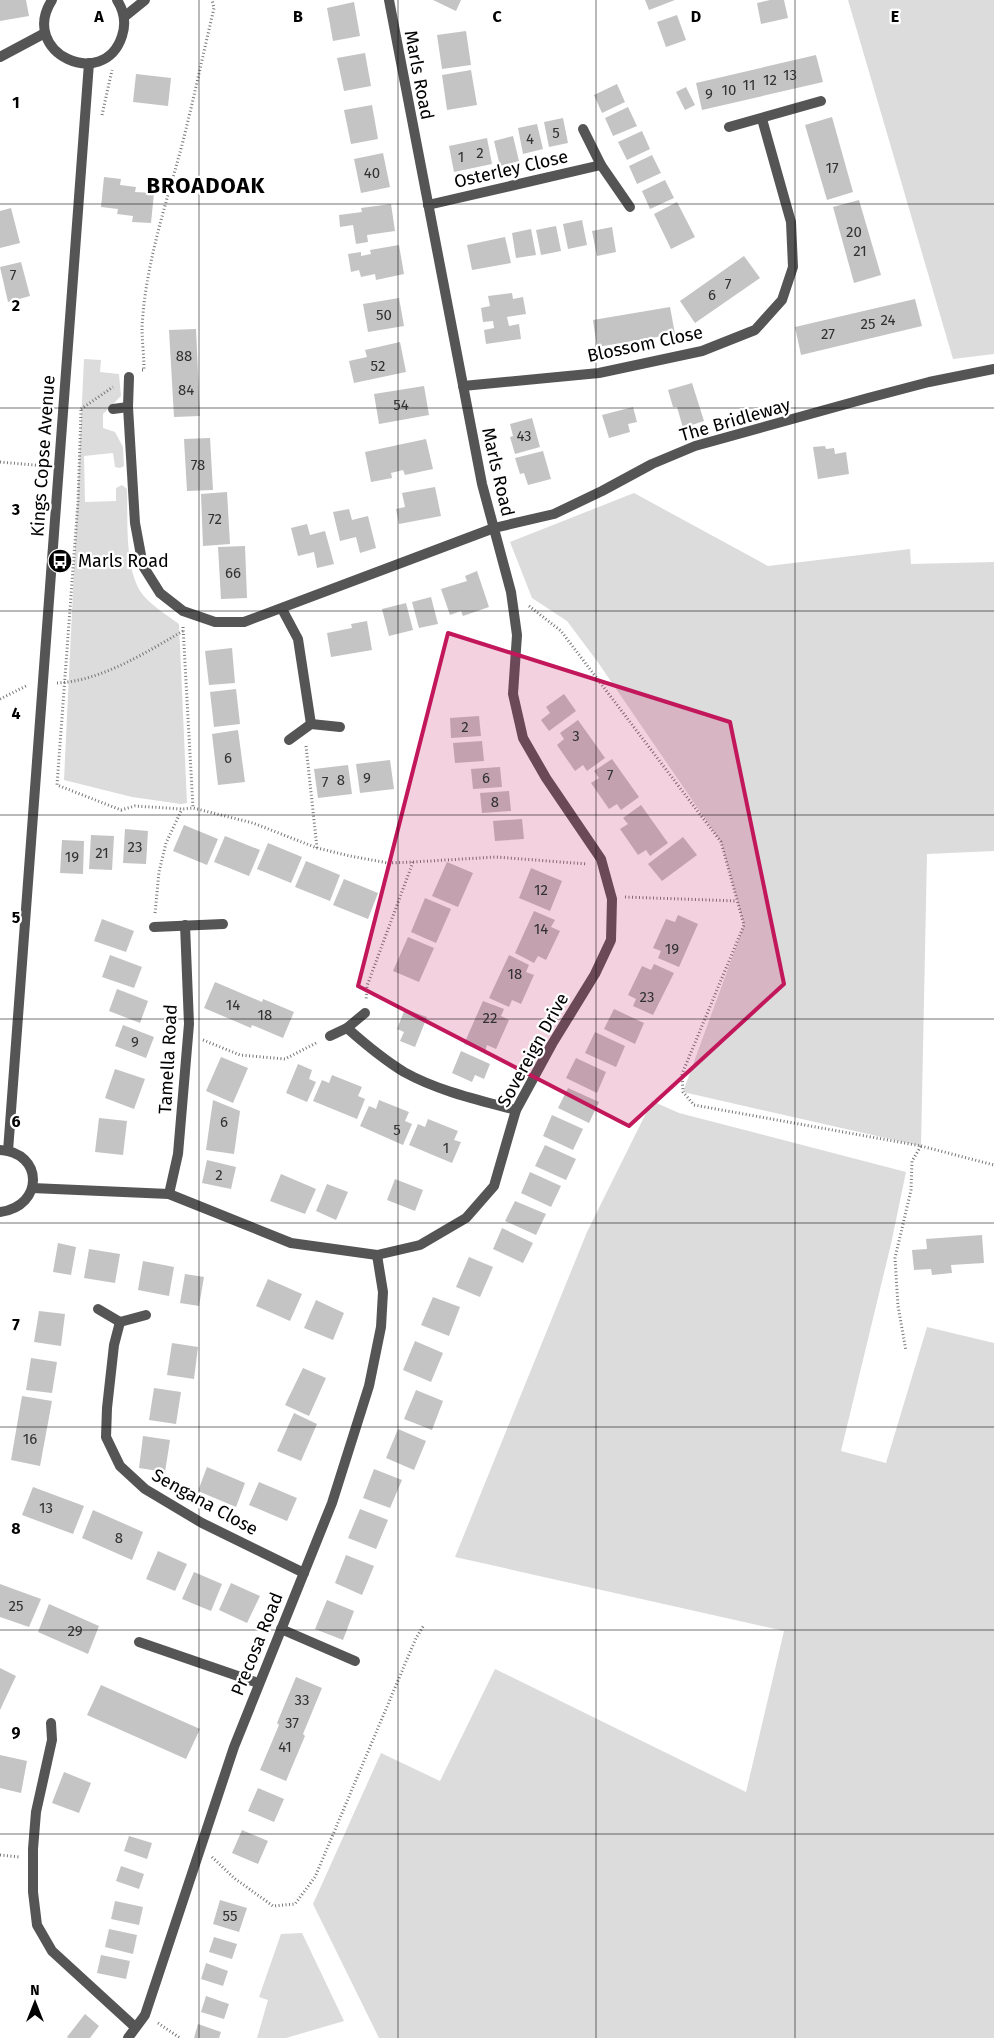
<svg xmlns="http://www.w3.org/2000/svg" width="994" height="2038" viewBox="0 0 994 2038" font-family="'Fira Sans',sans-serif">
<style>
.green{fill:#dcdcdc}
.building{fill:#c4c4c4}
.lines{fill:none;stroke-linecap:round;stroke-linejoin:round}
.path{stroke:#777;stroke-width:3;stroke-dasharray:1 2.5;stroke-linecap:butt}
.service{stroke:#555;stroke-width:10}
.minor{stroke:#555;stroke-width:10}
.tertiary{stroke:#555;stroke-width:10}
.marked{fill:#c2185b;fill-opacity:0.2;stroke:#c2185b;stroke-width:4;stroke-linejoin:round}
.grid{fill:none;stroke:#000;stroke-width:1;stroke-opacity:0.55}
.labels{text-anchor:middle;dominant-baseline:central;stroke-width:4.5;stroke-linejoin:round;paint-order:stroke}
.number-label{font-size:15px;fill:#313131}
.street-label{font-size:18px;fill:#000;stroke:#fff}
.poi-label{font-size:18px;fill:#000;stroke:#fff;text-anchor:start}
.district-label{font-size:22px;font-weight:bold;letter-spacing:1px;fill:#000;stroke:#fff}
.grid-label{font-size:16px;text-anchor:middle;font-weight:bold;fill:#000;stroke:#fff;stroke-width:4.5;stroke-linejoin:round;paint-order:stroke}
</style>
<rect width="100%" height="100%" fill="#fff"/>
<g class="green">
<polygon points="848,0 994,0 994,354 953,359"/>
<path d="M 84,359 L 101,360 L 100,372 L 119,374 L 121,396 L 103,414 L 103,428 L 115,432 L 123,447 L 124,466 L 120,468 L 115,467 L 113,453 L 84,456 L 85,502 L 116,501 L 116,488 L 122,485 L 127,489 C 128,519 124,571 143,595 C 153,607 167,615 179,624 L 187,803 L 181,804 L 132,797 L 64,780 Z"/>
<polygon points="634,493 768,566 910,549 911,564 994,562 994,851 927,854 921,1146 683,1092 744,925 721,842 597,661 567,621 532,598 510,542"/>
<polygon points="652,1101 679,1113 906,1172 891,1244 841,1451 886,1463 927,1327 994,1343 994,2038 379,2038 313,1904 381,1753 440,1781 495,1669 746,1792 784,1631 455,1557 587,1232"/>
<polygon points="302,1933 344,2021 286,2038 257,2038 268,2000 259,1997 281,1934"/>
</g>
<g class="building">
<polygon points="0,0 26,0 29,16 0,21"/>
<polygon points="433,0 461,0 456,11"/>
<polygon points="645,0 675,0 649,10"/>
<polygon points="770,0 784,0 788,18 761,24 757,3"/>
<polygon points="354,2 360,36 333,41 327,8"/>
<polygon points="677,15 686,40 666,47 657,22"/>
<polygon points="466,31 471,65 442,69 437,35"/>
<polygon points="365,53 371,86 344,91 337,58"/>
<polygon points="816,55 823,82 702,110 696,83"/>
<polygon points="471,70 477,105 447,110 442,75"/>
<polygon points="136,74 171,78 168,106 133,102"/>
<polygon points="617,84 625,102 602,113 594,95"/>
<polygon points="686,87 695,105 685,110 676,92"/>
<polygon points="372,105 378,139 351,144 344,110"/>
<polygon points="628,107 637,126 613,136 605,118"/>
<polygon points="832,117 853,192 827,200 805,125"/>
<polygon points="563,118 568,143 549,147 544,122"/>
<polygon points="537,124 543,149 523,154 518,128"/>
<polygon points="642,131 650,149 627,160 618,142"/>
<polygon points="513,136 519,161 500,166 494,141"/>
<polygon points="487,138 492,164 454,172 449,146"/>
<polygon points="383,153 390,187 361,193 354,159"/>
<polygon points="652,155 661,173 637,184 629,166"/>
<polygon points="104,177 121,179 120,185 136,187 135,192 154,193 151,223 132,222 133,216 117,214 118,209 101,207"/>
<polygon points="665,180 674,198 650,209 642,191"/>
<polygon points="859,200 881,275 854,283 833,207"/>
<polygon points="677,202 695,237 671,249 654,214"/>
<polygon points="391,204 395,231 367,235 368,242 356,244 353,225 340,227 339,215 362,212 361,208"/>
<polygon points="11,208 20,243 0,248 0,211"/>
<polygon points="582,220 587,245 568,249 563,224"/>
<polygon points="556,226 561,251 541,255 536,230"/>
<polygon points="612,227 616,252 597,256 592,231"/>
<polygon points="531,229 536,255 516,258 512,233"/>
<polygon points="505,237 511,263 472,270 467,245"/>
<polygon points="399,245 404,274 376,280 375,274 361,277 359,270 351,272 348,254 361,252 361,256 371,254 370,250"/>
<polygon points="744,256 760,278 695,323 680,301"/>
<polygon points="21,262 30,296 8,302 0,267"/>
<polygon points="512,293 513,299 523,297 526,314 507,317 509,326 519,324 521,339 486,344 484,330 494,328 493,321 483,322 481,308 490,306 488,296"/>
<polygon points="399,298 404,326 368,332 363,304"/>
<polygon points="915,299 922,326 801,355 795,327"/>
<polygon points="670,307 675,334 597,347 593,320"/>
<polygon points="196,329 200,416 174,417 169,330"/>
<polygon points="400,342 406,372 354,383 349,361 367,357 365,350"/>
<polygon points="692,383 704,421 683,428 677,407 673,407 668,390"/>
<polygon points="424,386 429,415 379,424 374,394"/>
<polygon points="633,407 637,422 628,424 630,432 609,438 602,415"/>
<polygon points="532,418 540,447 515,454 510,437 513,436 510,424"/>
<polygon points="210,438 213,490 187,491 184,439"/>
<polygon points="426,439 433,469 405,475 403,470 391,473 392,478 371,482 365,452"/>
<polygon points="825,446 826,449 834,448 835,454 846,452 849,474 818,479 813,447"/>
<polygon points="543,451 551,479 528,485 524,473 520,474 515,458"/>
<polygon points="435,487 441,516 399,524 396,509 405,507 402,493"/>
<polygon points="227,492 230,544 203,546 201,494"/>
<polygon points="349,509 352,520 368,516 376,548 360,553 356,537 340,541 333,512"/>
<polygon points="307,524 310,535 325,531 334,564 317,568 314,552 298,556 291,528"/>
<polygon points="245,546 247,598 221,599 218,547"/>
<polygon points="477,571 489,607 463,616 461,611 450,615 441,589 467,581 465,576"/>
<polygon points="431,597 438,624 419,628 412,602"/>
<polygon points="406,603 413,630 389,636 382,609"/>
<polygon points="367,621 372,650 331,657 327,633 352,628 351,624"/>
<polygon points="232,648 235,683 209,685 205,651"/>
<polygon points="236,689 240,724 214,727 210,692"/>
<polygon points="564,694 576,711 549,731 541,720 550,713 546,707"/>
<polygon points="479,716 481,736 451,738 450,718"/>
<polygon points="578,720 605,758 587,771 583,765 575,771 557,745 564,739 560,733"/>
<polygon points="238,730 245,782 218,785 212,734"/>
<polygon points="482,741 484,761 455,763 453,743"/>
<polygon points="612,759 639,797 621,810 617,804 609,809 591,783 599,778 594,771"/>
<polygon points="390,760 394,789 360,793 356,764"/>
<polygon points="348,765 352,794 318,798 314,769"/>
<polygon points="500,767 502,787 473,789 471,769"/>
<polygon points="509,791 511,811 482,813 480,793"/>
<polygon points="641,805 668,843 650,856 646,850 638,855 620,829 628,824 623,818"/>
<polygon points="522,819 524,839 495,841 493,821"/>
<polygon points="184,825 218,839 207,865 173,851"/>
<polygon points="125,829 148,831 146,864 123,863"/>
<polygon points="91,835 114,836 112,870 89,869"/>
<polygon points="225,836 260,850 249,876 214,862"/>
<polygon points="683,837 697,855 662,881 648,864"/>
<polygon points="62,840 84,841 83,874 60,873"/>
<polygon points="268,843 302,857 291,883 257,869"/>
<polygon points="306,861 340,875 330,901 295,887"/>
<polygon points="447,862 473,873 458,907 432,896"/>
<polygon points="531,868 562,881 550,911 519,898"/>
<polygon points="344,879 378,893 368,919 333,905"/>
<polygon points="425,898 451,909 436,943 411,932"/>
<polygon points="534,911 555,920 551,927 560,931 546,960 538,956 534,963 515,953"/>
<polygon points="678,915 698,924 679,967 658,958 661,951 653,948 666,919 675,922"/>
<polygon points="102,919 134,931 126,952 94,941"/>
<polygon points="408,937 434,948 419,982 393,971"/>
<polygon points="110,955 142,967 134,988 102,977"/>
<polygon points="509,955 529,965 526,972 534,975 521,1004 512,1000 509,1007 489,998"/>
<polygon points="654,964 674,973 653,1015 633,1006 636,999 628,995 642,966 651,970"/>
<polygon points="215,982 262,1002 263,999 294,1012 283,1038 252,1025 251,1028 204,1008"/>
<polygon points="117,989 148,1001 140,1023 109,1011"/>
<polygon points="483,1001 504,1009 501,1016 509,1020 496,1049 487,1045 485,1052 464,1044"/>
<polygon points="405,1009 427,1017 415,1047 400,1041 404,1032 397,1029"/>
<polygon points="614,1009 644,1023 635,1044 604,1029"/>
<polygon points="123,1025 154,1037 146,1058 115,1046"/>
<polygon points="595,1032 625,1046 616,1067 585,1053"/>
<polygon points="461,1051 490,1064 484,1079 475,1075 472,1082 452,1073"/>
<polygon points="221,1057 248,1068 233,1103 206,1091"/>
<polygon points="576,1058 606,1072 597,1093 566,1078"/>
<polygon points="298,1064 312,1070 309,1079 316,1082 307,1102 286,1093"/>
<polygon points="115,1069 145,1079 134,1109 105,1098"/>
<polygon points="332,1075 362,1087 358,1096 365,1099 357,1119 313,1101 322,1080 329,1083"/>
<polygon points="568,1088 599,1102 589,1123 558,1108"/>
<polygon points="213,1100 240,1111 234,1154 206,1150"/>
<polygon points="379,1100 409,1112 405,1121 412,1124 403,1145 360,1126 369,1106 376,1109"/>
<polygon points="552,1115 583,1129 573,1150 543,1136"/>
<polygon points="99,1118 127,1121 123,1155 95,1152"/>
<polygon points="428,1119 458,1131 454,1140 461,1142 452,1163 409,1145 418,1124 425,1127"/>
<polygon points="545,1145 576,1159 566,1180 535,1166"/>
<polygon points="207,1160 236,1167 231,1189 202,1183"/>
<polygon points="530,1172 561,1186 551,1207 521,1193"/>
<polygon points="281,1174 316,1189 305,1214 270,1201"/>
<polygon points="395,1179 423,1190 415,1211 387,1200"/>
<polygon points="327,1184 348,1192 336,1220 316,1211"/>
<polygon points="515,1201 546,1214 536,1235 505,1221"/>
<polygon points="502,1228 533,1243 523,1263 493,1249"/>
<polygon points="982,1235 984,1263 951,1265 952,1273 932,1275 931,1269 914,1270 912,1250 927,1249 926,1239"/>
<polygon points="58,1243 76,1247 71,1275 53,1272"/>
<polygon points="89,1249 120,1254 115,1283 84,1278"/>
<polygon points="469,1257 493,1267 480,1297 456,1287"/>
<polygon points="143,1261 174,1267 169,1296 138,1290"/>
<polygon points="185,1274 204,1277 199,1306 180,1303"/>
<polygon points="268,1279 302,1294 290,1321 256,1306"/>
<polygon points="433,1297 460,1307 449,1336 421,1325"/>
<polygon points="316,1300 344,1313 333,1340 304,1328"/>
<polygon points="39,1311 65,1314 61,1346 34,1342"/>
<polygon points="415,1341 443,1353 431,1382 403,1370"/>
<polygon points="172,1343 198,1347 194,1379 167,1375"/>
<polygon points="31,1358 57,1362 52,1393 26,1390"/>
<polygon points="303,1368 326,1378 309,1416 285,1405"/>
<polygon points="154,1388 181,1392 176,1424 149,1420"/>
<polygon points="416,1390 443,1401 432,1430 404,1419"/>
<polygon points="22,1396 52,1401 40,1466 11,1460"/>
<polygon points="294,1413 317,1424 301,1461 277,1451"/>
<polygon points="398,1429 426,1441 414,1470 386,1458"/>
<polygon points="143,1436 170,1440 165,1472 139,1468"/>
<polygon points="207,1467 245,1483 236,1507 198,1491"/>
<polygon points="374,1469 402,1480 390,1508 363,1498"/>
<polygon points="259,1482 297,1498 287,1521 249,1505"/>
<polygon points="33,1487 84,1506 73,1534 22,1515"/>
<polygon points="360,1509 388,1520 376,1549 348,1538"/>
<polygon points="93,1510 143,1532 132,1560 82,1538"/>
<polygon points="158,1551 187,1564 175,1591 146,1579"/>
<polygon points="346,1555 374,1566 362,1595 335,1583"/>
<polygon points="194,1572 222,1584 211,1611 182,1599"/>
<polygon points="231,1583 260,1596 247,1623 219,1610"/>
<polygon points="0,1584 41,1599 29,1627 0,1617"/>
<polygon points="327,1600 354,1611 343,1640 315,1629"/>
<polygon points="49,1604 99,1626 88,1654 38,1632"/>
<polygon points="0,1668 16,1676 0,1710"/>
<polygon points="296,1677 322,1688 303,1734 305,1736 286,1781 260,1770 279,1725 277,1723"/>
<polygon points="101,1685 200,1729 186,1759 87,1715"/>
<polygon points="0,1755 27,1761 21,1793 0,1788"/>
<polygon points="64,1772 91,1783 79,1813 52,1803"/>
<polygon points="258,1788 284,1799 274,1822 248,1811"/>
<polygon points="242,1830 268,1841 258,1864 232,1853"/>
<polygon points="129,1836 152,1843 147,1859 124,1851"/>
<polygon points="121,1866 144,1874 139,1889 116,1881"/>
<polygon points="220,1900 247,1908 239,1932 213,1924"/>
<polygon points="115,1901 143,1907 139,1925 111,1919"/>
<polygon points="109,1929 137,1935 133,1954 105,1947"/>
<polygon points="214,1937 237,1944 232,1959 209,1952"/>
<polygon points="101,1955 130,1961 126,1979 97,1973"/>
<polygon points="206,1963 228,1971 223,1986 201,1979"/>
<polygon points="206,1996 229,2004 224,2019 201,2012"/>
<polygon points="85,2014 99,2026 90,2038 68,2038 67,2037"/>
<polygon points="198,2024 221,2032 219,2038 194,2038"/>
</g>
<g class="lines">
<g class="path">
<polyline points="102,115 112,70"/>
<path d="M 142,370 L 144,370 C 144,356 142,341 142,328 C 145,267 165,207 181,149 C 193,102 203,55 214,8 L 212,0"/>
<polyline points="81,409 113,387"/>
<polyline points="81,410 78,501 57,785 121,810 135,806 182,809 193,808 253,823 317,848 350,856 388,863 413,862 367,986 366,1000"/>
<polyline points="0,462 45,466"/>
<polyline points="529,606 561,631 721,842 744,925 682,1074 683,1092 694,1105 921,1146 912,1161 911,1190 895,1258 898,1306 906,1351"/>
<polyline points="183,627 193,808"/>
<path d="M 57,683 C 101,681 145,653 183,631"/>
<polyline points="0,699 28,685"/>
<polyline points="306,746 317,848"/>
<polyline points="413,862 496,857 587,864"/>
<polyline points="625,897 737,901"/>
<polyline points="155,913 159,872 166,843 182,809"/>
<polyline points="203,1040 240,1055 285,1059 318,1042"/>
<polyline points="921,1146 994,1165"/>
<polyline points="0,1855 19,1857"/>
<polyline points="212,1857 234,1878 273,1906 295,1904 315,1877 416,1638 424,1625"/>
<polyline points="158,2023 180,2038"/>
</g>
<g class="service">
<polyline points="281,1629 355,1661"/>
<polyline points="139,1642 258,1683"/>
</g>
<g class="minor">
<polyline points="124,17 145,0"/>
<polyline points="0,57 45,33"/>
<polyline points="729,127 821,101"/>
<polyline points="583,129 601,165 630,207"/>
<polyline points="428,205 601,165"/>
<polyline points="129,377 128,407 135,523 143,566 160,593 183,611 215,622 244,622 494,528 554,514 602,491 652,464 695,446 868,398 929,382 994,369"/>
<polyline points="463,386 599,373 702,351 755,330 782,300 793,267 791,222 762,119"/>
<polyline points="113,409 128,407"/>
<polyline points="282,609 298,639 311,724"/>
<polyline points="289,740 311,724 340,727"/>
<polyline points="154,927 223,924"/>
<path d="M 347,1028 C 365,1044 383,1059 404,1072 C 438,1091 479,1100 516,1110"/>
<polyline points="330,1036 347,1028 365,1013"/>
<polyline points="32,1188 169,1194 291,1243 377,1255 420,1245 466,1218 494,1186 516,1110 552,1044 595,974 611,940 612,899 601,859 546,778 523,738 513,694 517,635 511,592 482,484 389,0"/>
<polyline points="169,1194 178,1154 189,1024 185,925"/>
<polyline points="98,1309 120,1322"/>
<polyline points="146,1315 120,1322 114,1345 107,1408 106,1437 120,1466 145,1489 202,1523 304,1573"/>
<polyline points="51,1723 52,1740 36,1812 33,1849 33,1892 37,1925 52,1951 135,2027"/>
<polyline points="128,2038 145,2015 234,1747 332,1503 369,1386 381,1327 383,1292 377,1255"/>
</g>
<g class="tertiary">
<path d="M 52,0 C 18,53 104,92 122,36 C 126,24 124,11 117,0"/>
<path d="M 0,1150 C 43,1152 45,1206 0,1212"/>
<polyline points="8,1151 89,63"/>
</g>
</g>
<path class="marked" d="M 448,633 L 730,722 L 784,984 L 629,1126 L 358,986 Z"/>
<path class="grid" d="M 199,0 L 199,2038M 398,0 L 398,2038M 596,0 L 596,2038M 795,0 L 795,2038M 0,204 L 994,204M 0,408 L 994,408M 0,611 L 994,611M 0,815 L 994,815M 0,1019 L 994,1019M 0,1223 L 994,1223M 0,1427 L 994,1427M 0,1630 L 994,1630M 0,1834 L 994,1834"/>
<defs>
<g id="bus-disc" transform="scale(1.25)"><circle r="9.5" fill="#000" stroke="#fff"/><path d="M-5-6H5V4H4V6H2V4H-2V6H-4V4H-5ZM-3.5-4V0h7V-4ZM-3.5 1.2v1.5H-2V1.2ZM2 1.2v1.5H3.5V1.2Z" fill="#fff"/></g>
</defs>
<g fill-rule="evenodd">
<use href="#bus-disc" x="60" y="561"/>
</g>
<g class="labels">
<g class="number-label">
<text x="790" y="75">13</text>
<text x="770" y="80">12</text>
<text x="749" y="85">11</text>
<text x="729" y="90">10</text>
<text x="709" y="94">9</text>
<text x="556" y="133">5</text>
<text x="530" y="139">4</text>
<text x="480" y="153">2</text>
<text x="461" y="157">1</text>
<text x="832" y="168">17</text>
<text x="372" y="173">40</text>
<text x="854" y="232">20</text>
<text x="860" y="251">21</text>
<text x="13" y="275">7</text>
<text x="728" y="284">7</text>
<text x="712" y="295">6</text>
<text x="384" y="315">50</text>
<text x="888" y="320">24</text>
<text x="868" y="324">25</text>
<text x="828" y="334">27</text>
<text x="184" y="356">88</text>
<text x="378" y="366">52</text>
<text x="186" y="390">84</text>
<text x="401" y="405">54</text>
<text x="524" y="436">43</text>
<text x="198" y="465">78</text>
<text x="215" y="519">72</text>
<text x="233" y="573">66</text>
<text x="465" y="727">2</text>
<text x="576" y="736">3</text>
<text x="228" y="758">6</text>
<text x="610" y="775">7</text>
<text x="367" y="778">9</text>
<text x="486" y="778">6</text>
<text x="341" y="780">8</text>
<text x="325" y="782">7</text>
<text x="495" y="802">8</text>
<text x="135" y="847">23</text>
<text x="102" y="853">21</text>
<text x="72" y="857">19</text>
<text x="541" y="890">12</text>
<text x="541" y="929">14</text>
<text x="672" y="949">19</text>
<text x="515" y="974">18</text>
<text x="647" y="997">23</text>
<text x="233" y="1005">14</text>
<text x="265" y="1015">18</text>
<text x="490" y="1018">22</text>
<text x="135" y="1042">9</text>
<text x="224" y="1122">6</text>
<text x="397" y="1130">5</text>
<text x="446" y="1148">1</text>
<text x="219" y="1175">2</text>
<text x="30" y="1439">16</text>
<text x="46" y="1508">13</text>
<text x="119" y="1538">8</text>
<text x="16" y="1606">25</text>
<text x="75" y="1631">29</text>
<text x="302" y="1700">33</text>
<text x="292" y="1723">37</text>
<text x="285" y="1747">41</text>
<text x="230" y="1916">55</text>
</g>
<g class="street-label">
<text transform="translate(419 75) rotate(79)">Marls Road</text>
<text transform="translate(511 169) rotate(-13)">Osterley Close</text>
<text transform="translate(645 344) rotate(-12)">Blossom Close</text>
<text transform="translate(735 420) rotate(-16)">The Bridleway</text>
<text transform="translate(43 456) rotate(-86)">Kings Copse Avenue</text>
<text transform="translate(498 472) rotate(77)">Marls Road</text>
<text transform="translate(533 1050) rotate(-61)">Sovereign Drive</text>
<text transform="translate(168 1059) rotate(-87)">Tamella Road</text>
<text transform="translate(205 1502) rotate(29)">Sengana Close</text>
<text transform="translate(257 1644) rotate(-68)">Precosa Road</text>
</g>
<g class="poi-label">
<text x="78" y="561">Marls Road</text>
</g>
<g class="district-label">
<text x="206" y="185">BROADOAK</text>
</g>
</g>
<g class="grid-label">
<text x="99" y="22">A</text>
<text x="298" y="22">B</text>
<text x="497" y="22">C</text>
<text x="696" y="22">D</text>
<text x="895" y="22">E</text>
<text x="16" y="108">1</text>
<text x="16" y="311">2</text>
<text x="16" y="515">3</text>
<text x="16" y="719">4</text>
<text x="16" y="923">5</text>
<text x="16" y="1127">6</text>
<text x="16" y="1330">7</text>
<text x="16" y="1534">8</text>
<text x="16" y="1738">9</text>
</g>
<g transform="translate(35 2003)" stroke="#ffffff" stroke-width="4" paint-order="stroke">
<path d="M0-4L9 19L0 12L-9 19Z" fill="#000000"/>
<text y="-8" font-size="14" font-weight="bold" text-anchor="middle" fill="#000000">N</text>
</g>
</svg>
